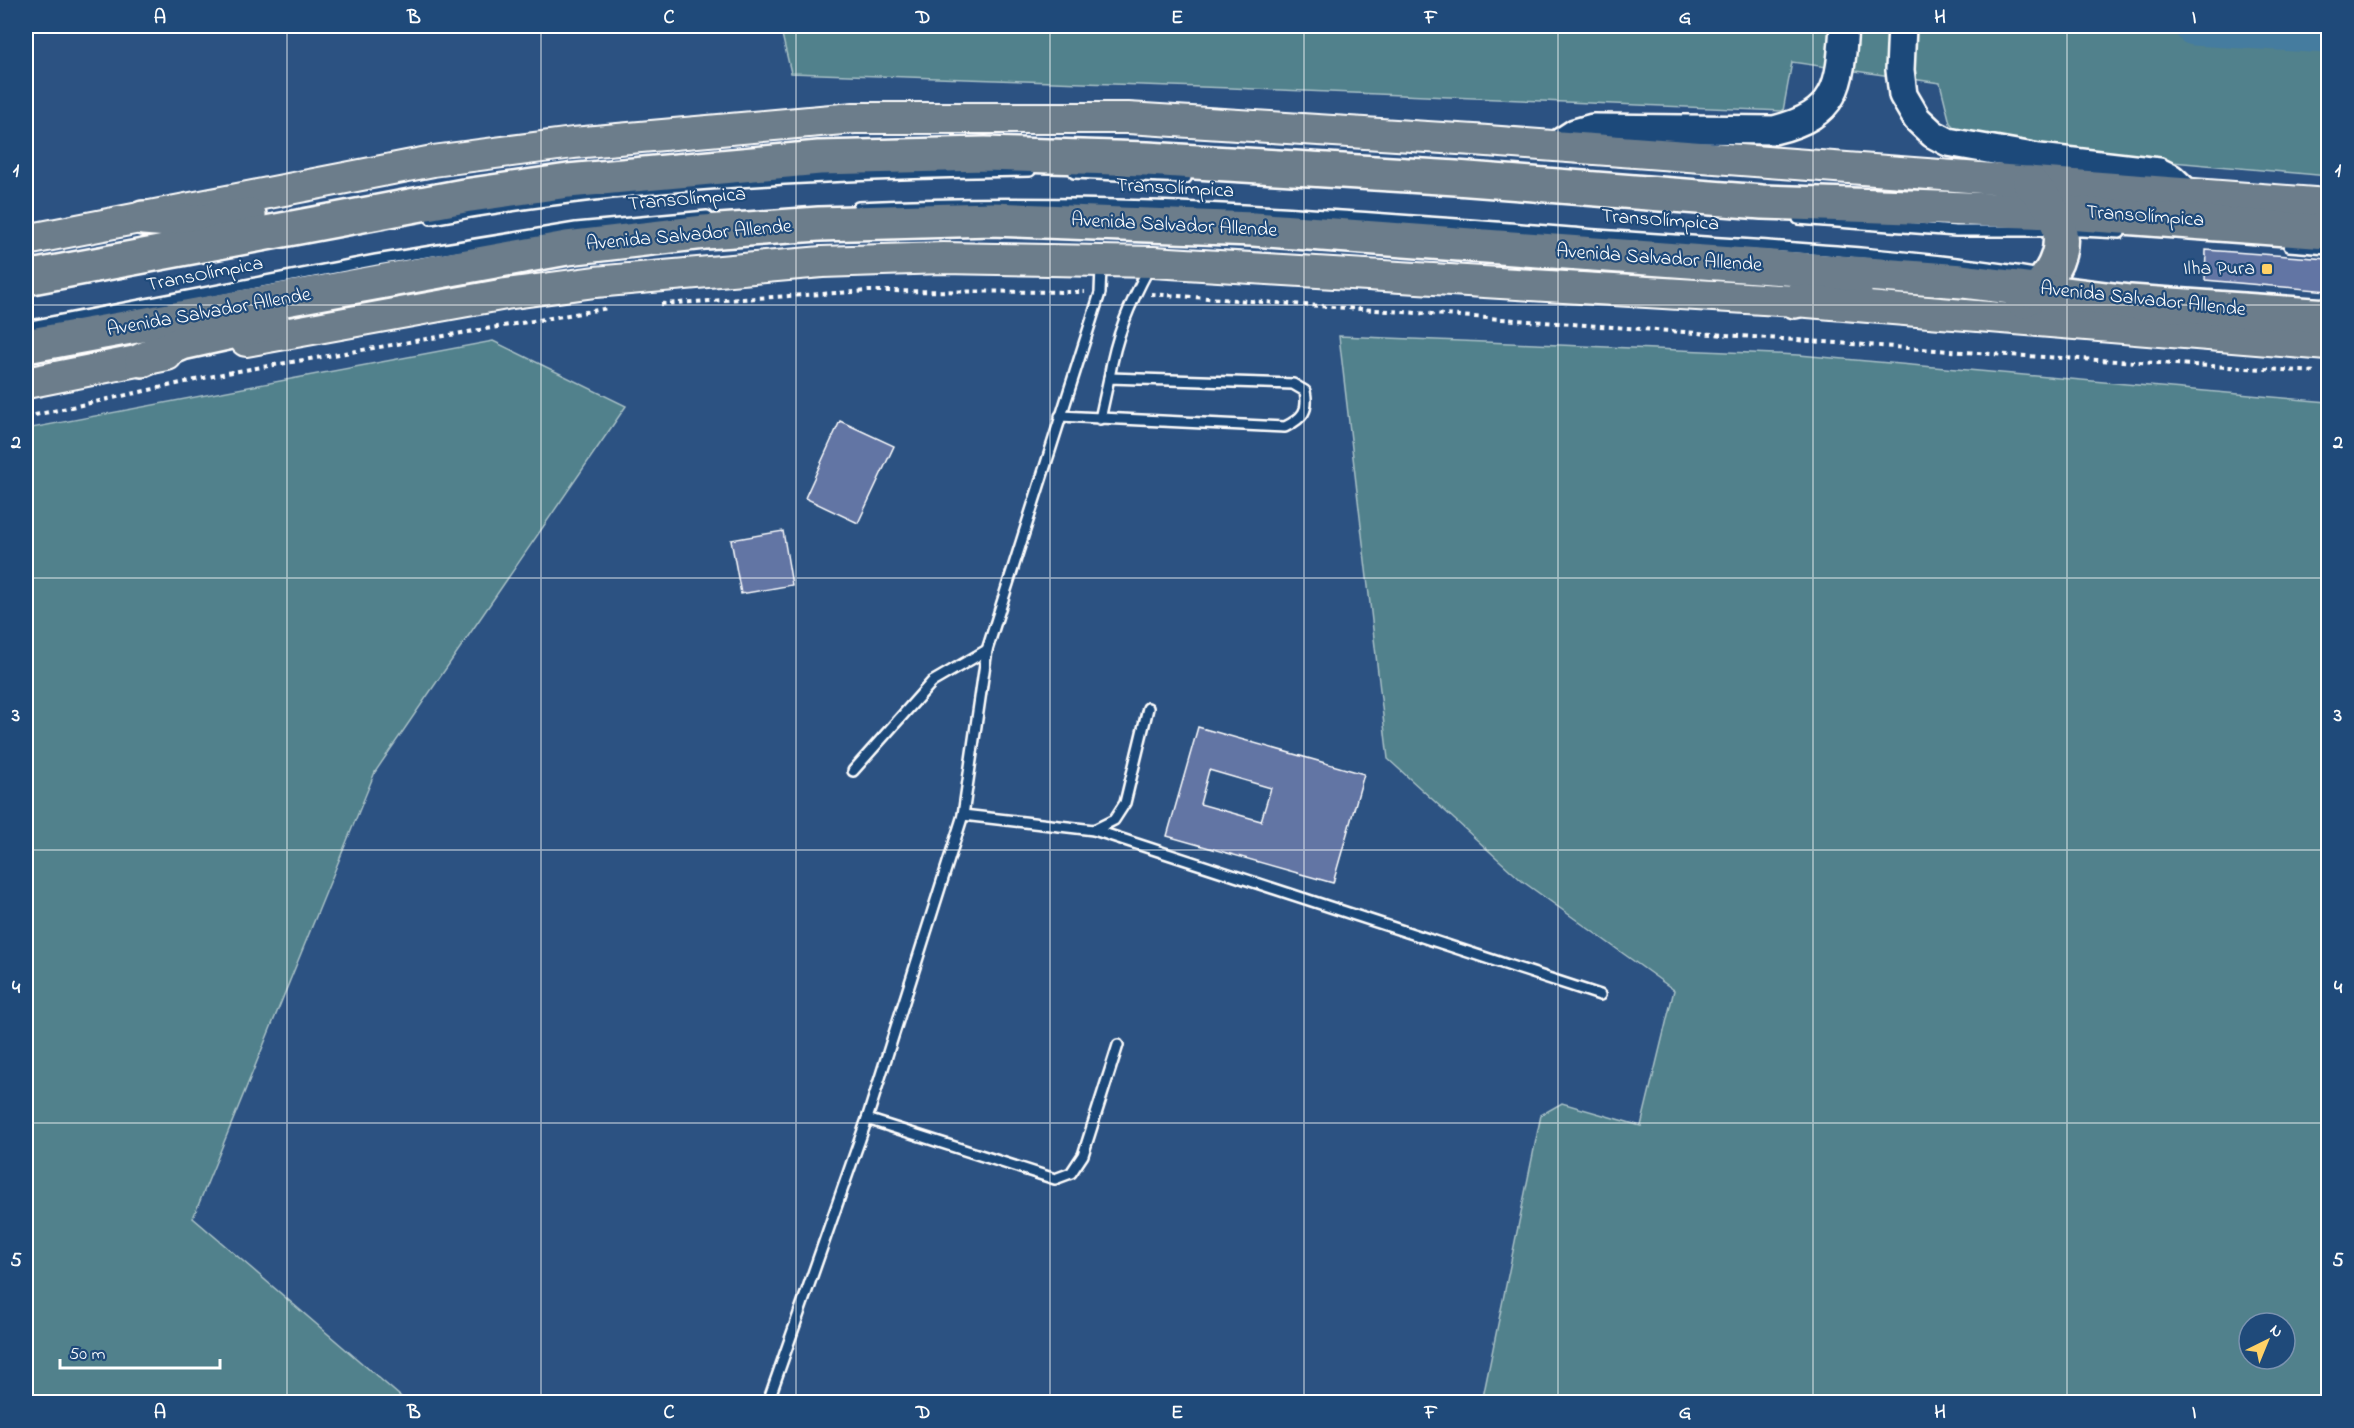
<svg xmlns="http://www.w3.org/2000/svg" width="2354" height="1428" viewBox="0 0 2354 1428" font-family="'Indie Flower',sans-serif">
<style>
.green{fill:#51818c;stroke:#a8c0c6;stroke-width:1.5;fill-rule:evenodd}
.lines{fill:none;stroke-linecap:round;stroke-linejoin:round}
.river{stroke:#447c9f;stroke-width:39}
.building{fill:#6274a4;stroke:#fff;stroke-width:1.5;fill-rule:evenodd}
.lane-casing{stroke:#fff;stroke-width:14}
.secondary-casing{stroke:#fff;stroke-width:32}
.primary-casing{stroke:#fff;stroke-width:34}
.highway-casing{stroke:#fff;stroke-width:38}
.path{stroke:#fff;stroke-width:4;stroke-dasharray:4.5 4.5;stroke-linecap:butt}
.lane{stroke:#1f4a7a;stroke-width:9}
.secondary{stroke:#1f4a7a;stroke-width:27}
.primary{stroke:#6c7d8b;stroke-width:30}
.highway{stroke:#6c7d8b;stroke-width:33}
.grid{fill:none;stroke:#fff;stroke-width:1.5;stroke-opacity:0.55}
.poi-dot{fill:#ffd166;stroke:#1f4a7a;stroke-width:2}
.labels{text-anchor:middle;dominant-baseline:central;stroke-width:4.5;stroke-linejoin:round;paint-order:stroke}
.street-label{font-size:20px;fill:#fff;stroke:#1f4a7a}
.poi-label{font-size:20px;fill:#fff;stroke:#1f4a7a;text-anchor:end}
.neatline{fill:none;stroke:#fff;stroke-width:2}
.grid-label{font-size:20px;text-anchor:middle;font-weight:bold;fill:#fff}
</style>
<rect width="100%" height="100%" fill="#2c5282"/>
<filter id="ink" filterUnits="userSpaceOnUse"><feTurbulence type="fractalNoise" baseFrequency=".0167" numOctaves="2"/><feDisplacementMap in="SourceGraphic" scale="12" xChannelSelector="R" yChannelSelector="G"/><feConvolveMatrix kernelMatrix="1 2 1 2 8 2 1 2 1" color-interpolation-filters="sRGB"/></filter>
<g filter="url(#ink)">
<g class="green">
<polygon points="780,26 2328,26 2328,176 1971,144 1950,123 1940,83 1792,62 1783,111 1231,88 791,73"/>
<path d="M 1339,336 L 1799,355 L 2328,402 L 2328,1402 L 1482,1402 L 1541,1115 L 1562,1103 L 1641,1126 L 1674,990 L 1522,881 L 1388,759 ZM 2249,1323 L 2285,1323 L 2285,1359 L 2249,1359 Z"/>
<polygon points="493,341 626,406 375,772 193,1218 407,1402 26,1402 26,429"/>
</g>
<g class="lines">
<polyline class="river" points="2194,26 2328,34"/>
</g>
<g class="building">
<polygon points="2206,250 2328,259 2328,291 2205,280"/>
<polygon points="840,421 894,446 858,523 805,498"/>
<polygon points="783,531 792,585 741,594 731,540"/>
<path d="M 1198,727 L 1364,774 L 1333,883 L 1167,836 ZM 1209,770 L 1271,788 L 1261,821 L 1200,804 Z"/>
</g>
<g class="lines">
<g class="lane-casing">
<g id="lane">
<polyline points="1074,173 1186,178"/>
<path d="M 858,207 C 1100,195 1343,215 1584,234 C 1736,245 1891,250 2041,275"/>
<path d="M 431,219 C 629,183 830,174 1030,171"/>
<polyline points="1798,219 1956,231 2081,231 2120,233"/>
<polyline points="2289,246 2328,249"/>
<polyline points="26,327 376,260 576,228 707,216"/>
<path d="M 1109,378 C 1116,336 1129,305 1149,268"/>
<path d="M 1060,416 L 1285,427 C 1303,418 1309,411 1305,391 L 1293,384 L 1109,378 L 1100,419"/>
<polyline points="853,771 932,682 987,650"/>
<polyline points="963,815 1094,830 1114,820 1125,803 1148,708"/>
<polyline points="1094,830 1600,995"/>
<polyline points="867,1119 1055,1179 1071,1173 1083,1155 1118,1045"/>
<polyline points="768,1402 867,1119 963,815 987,650 1100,293 1101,266"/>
</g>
</g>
<g class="secondary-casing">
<g id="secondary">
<polyline points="1902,26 1900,70 1903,95 1917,119 1933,134 1948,142 2039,158 2159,172 2171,178 2187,193"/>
<path d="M 1555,146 L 1575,133 L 1593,128 L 1774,130 C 1839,114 1840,85 1844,26"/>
</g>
</g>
<g class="primary-casing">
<g id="primary">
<polyline points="26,240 433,161 573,143 854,118 1128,118 1474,140 2328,204"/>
<polyline points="246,341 506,294 595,282 822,262 943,258 1153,262 1795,301 2328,345"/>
<polyline points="26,383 167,355"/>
</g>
</g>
<g class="highway-casing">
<g id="highway">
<polyline points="143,218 195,222 249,215"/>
<polyline points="26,278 464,196 568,181 819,158 985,154 1147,159 1456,178 1762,202 2054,212 2328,232"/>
<path d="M 1795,301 C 1818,288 1829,291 1855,293"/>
<path d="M 2022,301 C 2033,296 2039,289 2046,279 C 2073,243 2059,211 2030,183"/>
<polyline points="26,346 567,248 705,232 819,224 991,219 1253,229 1962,281 2130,302 2328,316"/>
<polyline points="142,360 182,343 273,323"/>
</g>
</g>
<g class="path">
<polyline points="1151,294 1992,354 2317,372"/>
<polyline points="661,304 869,291 1085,292"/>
<polyline points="26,417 227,373 609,308"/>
</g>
<use href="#lane" class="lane"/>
<use href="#secondary" class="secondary"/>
<use href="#primary" class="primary"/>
<use href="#highway" class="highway"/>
</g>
</g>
<path class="grid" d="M 287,26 L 287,1402M 541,26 L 541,1402M 796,26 L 796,1402M 1050,26 L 1050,1402M 1304,26 L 1304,1402M 1558,26 L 1558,1402M 1813,26 L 1813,1402M 2067,26 L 2067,1402M 26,305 L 2328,305M 26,578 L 2328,578M 26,850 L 2328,850M 26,1123 L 2328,1123"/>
<rect class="poi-dot" x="2261" y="263" width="12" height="12" rx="3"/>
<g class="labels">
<g class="street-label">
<text transform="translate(1175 189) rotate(3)">TransOlímpica</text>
<text transform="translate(687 200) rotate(-5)">TransOlímpica</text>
<text transform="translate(2145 217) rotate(4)">TransOlímpica</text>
<text transform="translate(1660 221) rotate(4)">TransOlímpica</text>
<text transform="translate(1174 226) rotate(3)">Avenida Salvador Allende</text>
<text transform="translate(689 236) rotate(-5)">Avenida Salvador Allende</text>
<text transform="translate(1659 259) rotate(4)">Avenida Salvador Allende</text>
<text transform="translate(205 275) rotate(-11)">TransOlímpica</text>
<text transform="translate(2143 300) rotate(6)">Avenida Salvador Allende</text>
<text transform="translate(209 313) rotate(-10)">Avenida Salvador Allende</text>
</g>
<g class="poi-label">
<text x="2255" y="269">Ilha Pura</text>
</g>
</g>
<rect width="2354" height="1428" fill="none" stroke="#1f4a7a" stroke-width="66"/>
<g transform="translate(2267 1341) rotate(43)"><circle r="28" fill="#1f4a7a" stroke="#7992af" stroke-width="1.5"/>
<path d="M0-4.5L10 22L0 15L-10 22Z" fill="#ffd166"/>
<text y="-9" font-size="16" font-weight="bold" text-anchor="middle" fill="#ffffff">N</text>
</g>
<path d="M60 1359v9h160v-9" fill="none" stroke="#ffffff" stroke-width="3"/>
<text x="69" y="1359" font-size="18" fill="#ffffff" stroke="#1f4a7a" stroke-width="4.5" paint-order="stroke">50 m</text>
<rect x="33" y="33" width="2288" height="1362" class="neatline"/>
<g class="grid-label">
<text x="160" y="23">A</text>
<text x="414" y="23">B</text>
<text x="669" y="23">C</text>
<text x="923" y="23">D</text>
<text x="1177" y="23">E</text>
<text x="1431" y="23">F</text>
<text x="1685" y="23">G</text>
<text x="1940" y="23">H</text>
<text x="2194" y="23">I</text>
<text x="16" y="176">1</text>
<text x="2338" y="176">1</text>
<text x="16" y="448">2</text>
<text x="2338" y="448">2</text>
<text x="16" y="721">3</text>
<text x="2338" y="721">3</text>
<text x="16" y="993">4</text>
<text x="2338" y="993">4</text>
<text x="16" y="1266">5</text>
<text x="2338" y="1266">5</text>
<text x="160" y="1418">A</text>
<text x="414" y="1418">B</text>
<text x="669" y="1418">C</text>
<text x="923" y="1418">D</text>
<text x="1177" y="1418">E</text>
<text x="1431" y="1418">F</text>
<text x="1685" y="1418">G</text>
<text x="1940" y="1418">H</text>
<text x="2194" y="1418">I</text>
</g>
</svg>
